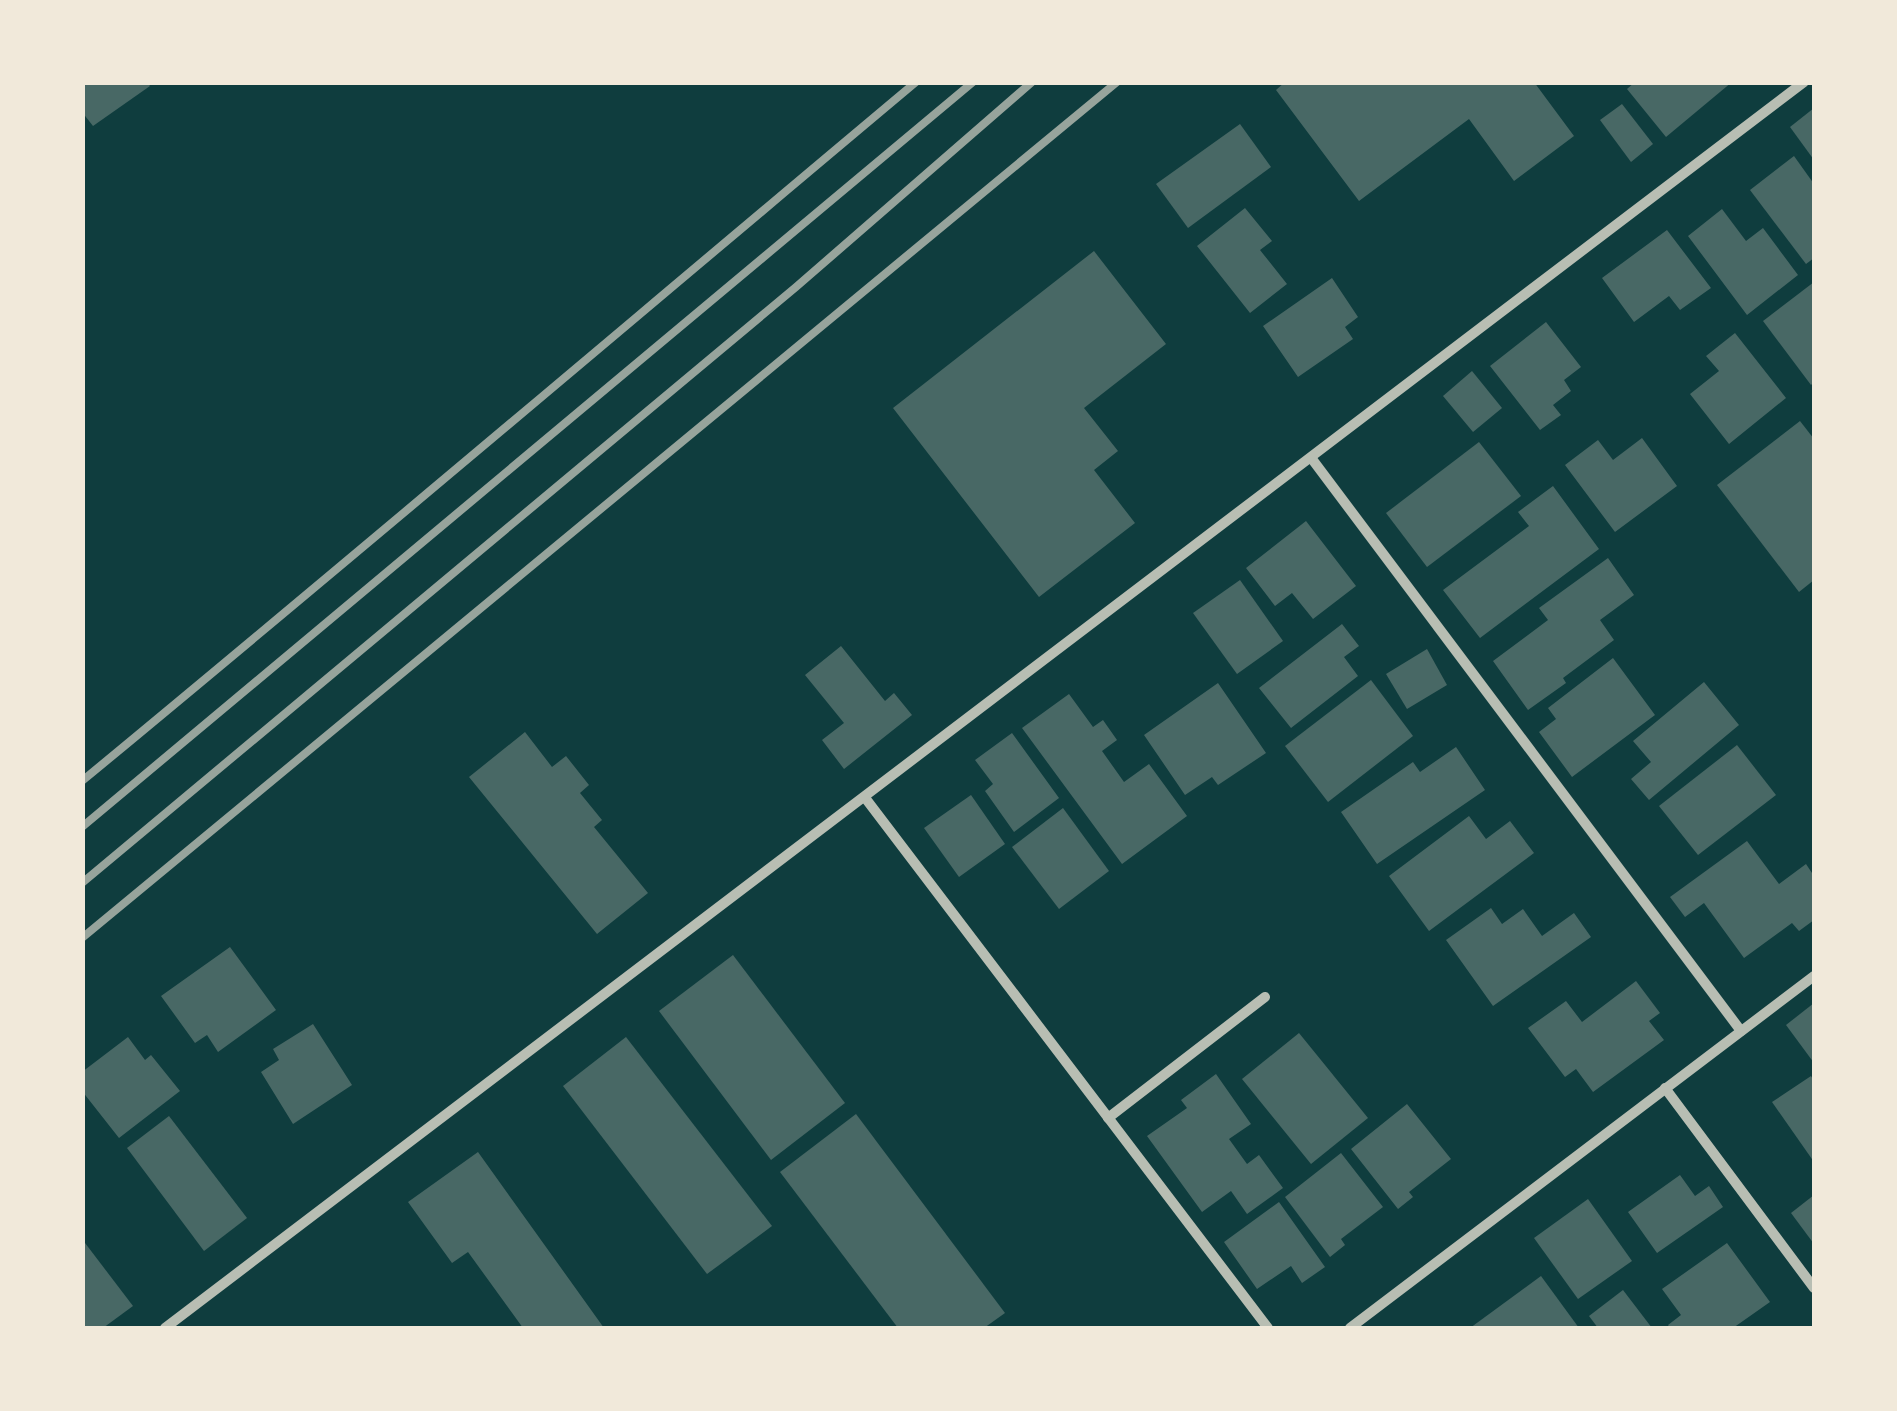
<svg xmlns="http://www.w3.org/2000/svg" width="1897" height="1411" viewBox="0 0 1897 1411" font-family="Rubik,sans-serif">
<style>
.building{fill:#486865}
.lines{fill:none;stroke-linecap:round;stroke-linejoin:round}
.minor{stroke:#b8beb3;stroke-width:10}
.rail{stroke:#97a49c;stroke-width:8}
</style>
<rect width="100%" height="100%" fill="#0f3d3e"/>
<g class="building">
<polygon points="82,82 147,82 150,86 93,126 82,112"/>
<polygon points="1285,82 1534,82 1574,136 1514,181 1469,119 1359,201 1276,90"/>
<polygon points="1635,82 1732,82 1666,137 1627,89"/>
<polygon points="1622,104 1653,144 1631,162 1600,120"/>
<polygon points="1814,108 1814,160 1790,127"/>
<polygon points="1240,124 1271,167 1188,228 1156,184"/>
<polygon points="1794,156 1814,184 1814,258 1806,264 1750,190"/>
<polygon points="1245,208 1272,241 1260,250 1287,284 1250,313 1197,246"/>
<polygon points="1722,209 1746,241 1763,228 1798,275 1747,315 1688,236"/>
<polygon points="1667,230 1711,288 1680,310 1669,296 1634,322 1602,278"/>
<polygon points="1094,251 1166,344 1084,408 1118,451 1094,470 1135,523 1039,597 893,408"/>
<polygon points="1332,278 1358,317 1345,327 1353,339 1298,377 1263,326"/>
<polygon points="1814,282 1814,382 1811,385 1763,321"/>
<polygon points="1546,322 1581,367 1564,380 1571,391 1553,405 1561,415 1540,430 1490,366"/>
<polygon points="1735,333 1786,398 1729,444 1690,394 1719,371 1706,356"/>
<polygon points="1472,371 1502,408 1473,432 1443,396"/>
<polygon points="1800,421 1814,439 1814,580 1799,592 1717,485"/>
<polygon points="1642,438 1677,486 1615,532 1565,465 1598,440 1613,460"/>
<polygon points="1479,442 1521,496 1427,567 1386,513"/>
<polygon points="1553,486 1599,549 1480,638 1443,590 1529,526 1518,512"/>
<polygon points="1306,521 1356,586 1313,619 1292,593 1275,606 1246,568"/>
<polygon points="1608,558 1634,595 1600,620 1614,640 1563,678 1566,683 1528,710 1493,661 1548,620 1539,608"/>
<polygon points="1240,580 1283,641 1237,674 1193,613"/>
<polygon points="1342,624 1359,646 1344,657 1358,676 1291,728 1259,688"/>
<polygon points="841,646 885,701 894,693 912,715 844,769 822,740 844,723 805,675"/>
<polygon points="1427,649 1447,685 1407,709 1386,674"/>
<polygon points="1613,658 1655,715 1572,777 1539,732 1556,719 1548,708"/>
<polygon points="1371,680 1413,736 1328,802 1285,746"/>
<polygon points="1704,682 1739,725 1649,800 1631,779 1651,762 1633,741"/>
<polygon points="1218,683 1266,753 1218,785 1212,777 1185,795 1144,735"/>
<polygon points="1069,694 1093,727 1103,720 1117,740 1102,751 1124,782 1149,764 1187,816 1122,864 1022,728"/>
<polygon points="525,732 552,767 566,756 589,785 580,793 602,820 594,827 648,893 597,934 469,777"/>
<polygon points="1012,733 1059,798 1014,832 985,791 993,784 975,760"/>
<polygon points="1737,745 1776,795 1698,855 1659,806"/>
<polygon points="1456,747 1485,790 1377,864 1341,812 1413,762 1420,772"/>
<polygon points="971,795 1005,844 959,877 924,828"/>
<polygon points="1063,808 1109,871 1059,909 1012,847"/>
<polygon points="1469,816 1486,839 1510,821 1534,853 1429,931 1389,876"/>
<polygon points="1747,841 1779,884 1806,864 1814,876 1814,920 1799,931 1792,923 1744,958 1704,903 1685,917 1670,897"/>
<polygon points="1491,908 1502,924 1523,909 1542,936 1574,913 1591,937 1493,1006 1446,940"/>
<polygon points="230,947 276,1010 218,1052 207,1035 195,1043 161,996"/>
<polygon points="733,955 845,1103 771,1160 659,1011"/>
<polygon points="1636,981 1660,1013 1649,1021 1664,1040 1593,1092 1576,1069 1565,1077 1528,1028 1566,1001 1582,1022"/>
<polygon points="1814,1003 1814,1063 1786,1025"/>
<polygon points="313,1024 352,1085 293,1124 261,1072 279,1060 273,1049"/>
<polygon points="1299,1033 1368,1118 1311,1164 1242,1079"/>
<polygon points="128,1037 145,1060 151,1055 180,1091 119,1138 82,1091 82,1072"/>
<polygon points="626,1037 772,1226 707,1274 563,1086"/>
<polygon points="1216,1074 1251,1124 1229,1139 1247,1164 1259,1155 1283,1188 1247,1214 1231,1191 1202,1212 1147,1136 1187,1108 1181,1100"/>
<polygon points="1811,1076 1814,1081 1814,1162 1772,1102"/>
<polygon points="1407,1104 1451,1159 1409,1192 1413,1197 1398,1209 1351,1149"/>
<polygon points="856,1114 1005,1313 984,1328 898,1328 780,1172"/>
<polygon points="169,1116 247,1218 204,1251 127,1148"/>
<polygon points="478,1152 604,1328 523,1328 468,1252 452,1263 408,1202"/>
<polygon points="1341,1153 1383,1207 1341,1239 1345,1245 1330,1257 1285,1197"/>
<polygon points="1680,1175 1695,1196 1709,1186 1723,1207 1657,1253 1628,1212"/>
<polygon points="1814,1195 1814,1244 1791,1213"/>
<polygon points="1588,1199 1632,1261 1578,1299 1534,1238"/>
<polygon points="1279,1202 1325,1267 1302,1283 1291,1266 1257,1289 1224,1242"/>
<polygon points="82,1239 133,1306 103,1328 82,1328"/>
<polygon points="1727,1243 1770,1302 1733,1328 1670,1328 1668,1325 1681,1315 1662,1289"/>
<polygon points="1541,1276 1579,1328 1470,1328"/>
<polygon points="1623,1290 1652,1328 1598,1328 1589,1316"/>
</g>
<g class="lines">
<g class="minor">
<polyline points="1312,459 1741,1031"/>
<polyline points="866,799 1268,1328"/>
<polyline points="1665,1088 1814,1288"/>
<polyline points="1108,1118 1265,997"/>
<polyline points="165,1328 1804,82"/>
<polyline points="1350,1328 1814,976"/>
</g>
<g class="rail">
<path d="M 82,781 C 362,550 638,315 916,82"/>
<polyline points="82,827 973,82"/>
<polyline points="82,883 796,287 1032,82"/>
<polyline points="82,938 1117,82"/>
</g>
</g>
<rect width="1897" height="1411" fill="none" stroke="#f1e9da" stroke-width="170"/>
</svg>
